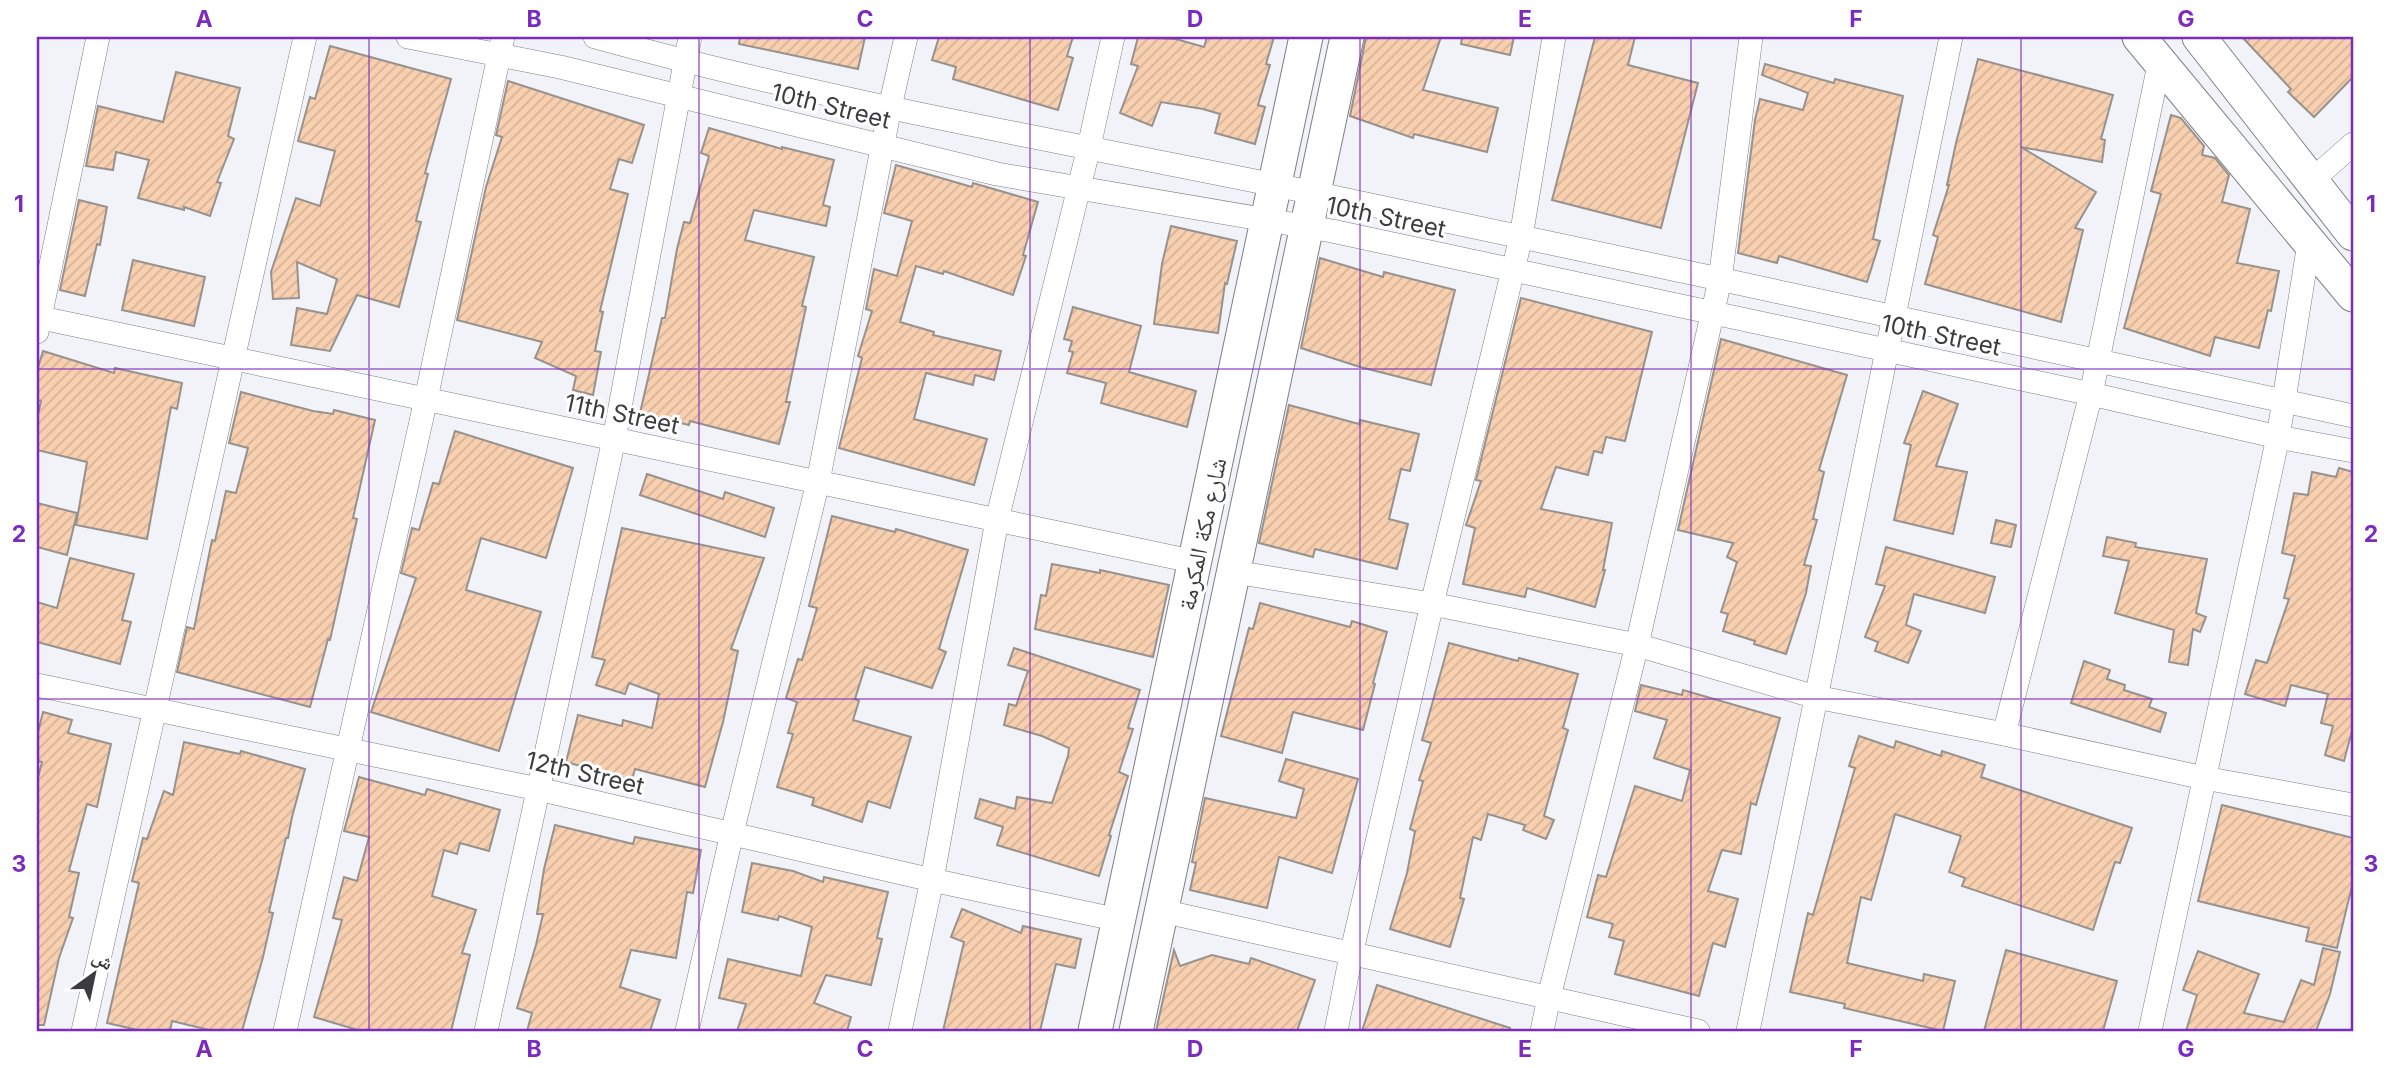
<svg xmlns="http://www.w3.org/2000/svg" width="2390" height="1068" viewBox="0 0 2390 1068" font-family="Inter,'Noto Naskh Arabic',sans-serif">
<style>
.building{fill:url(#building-hatch);stroke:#97928e;stroke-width:2}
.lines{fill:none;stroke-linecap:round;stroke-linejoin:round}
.street-casing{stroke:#7e7f84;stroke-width:24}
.secondary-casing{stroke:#7e7f84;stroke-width:35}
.street{stroke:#fff;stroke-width:23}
.secondary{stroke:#fff;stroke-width:33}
.grid{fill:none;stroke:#7b2cbf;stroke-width:2;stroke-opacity:0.55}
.labels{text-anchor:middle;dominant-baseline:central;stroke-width:6;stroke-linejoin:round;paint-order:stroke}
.street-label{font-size:24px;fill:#3c3c3e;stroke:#fff}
.neatline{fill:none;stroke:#7b2cbf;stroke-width:2.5}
.grid-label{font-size:23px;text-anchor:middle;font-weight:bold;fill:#7b2cbf}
</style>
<defs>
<pattern id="building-hatch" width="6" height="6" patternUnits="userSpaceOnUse" patternTransform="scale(1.75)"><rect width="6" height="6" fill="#f8cfaf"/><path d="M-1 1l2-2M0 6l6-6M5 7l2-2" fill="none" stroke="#d6b398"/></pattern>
</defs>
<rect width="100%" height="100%" fill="#f2f3f9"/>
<g class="building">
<polygon points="740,37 865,37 858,69 739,44"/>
<polygon points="939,37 1073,37 1067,56 1073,58 1058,110 953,79 956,67 932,60"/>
<polygon points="1138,37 1176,39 1204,47 1207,37 1274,37 1266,64 1270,65 1258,105 1265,107 1255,144 1215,133 1220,114 1203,109 1161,102 1152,126 1120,113 1138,66 1131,64"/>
<polygon points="1366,37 1441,37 1423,90 1498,108 1487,152 1414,134 1413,138 1350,116"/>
<polygon points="1462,37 1514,37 1510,55 1461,44"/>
<polygon points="1595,37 1635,37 1628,65 1698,83 1661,228 1552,200"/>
<polygon points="2242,37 2353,37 2353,77 2314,117 2288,92 2291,89"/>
<polygon points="330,46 451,79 425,173 428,174 416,221 421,222 399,307 357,295 330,351 291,345 297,308 327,314 337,279 297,262 299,298 273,299 271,272 296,198 320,206 335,151 298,141 310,97 315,99"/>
<polygon points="1978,59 2113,95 2101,139 2105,140 2102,162 2021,147 2096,192 2075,228 2083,230 2061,322 1925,284 1938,237 1933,235 1949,185 1947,185 1956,143"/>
<polygon points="1765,64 1834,83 1835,79 1903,96 1873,239 1880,241 1867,282 1779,256 1777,263 1738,253 1755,120 1760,99 1803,110 1808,93 1762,75"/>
<polygon points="176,72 240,88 228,136 234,139 217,182 221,183 210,216 184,207 184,210 138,198 149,160 116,152 113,170 86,166 98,106 163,122"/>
<polygon points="508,81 644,125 632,163 619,159 610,189 628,194 600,311 603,312 595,351 601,352 593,395 573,390 576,376 535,358 542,342 457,320 486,187 502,137 496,135"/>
<polygon points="2171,115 2181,118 2204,146 2202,155 2215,158 2229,175 2222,202 2250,209 2237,263 2279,271 2271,311 2268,310 2259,348 2215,337 2210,356 2124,328 2161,194 2151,191"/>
<polygon points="709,128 782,149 782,147 834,160 823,205 830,207 826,226 754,210 745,240 814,257 802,306 806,307 786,402 790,402 779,444 690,421 689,425 640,413 662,318 665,318 677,249 684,222 690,223 709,156 701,153"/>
<polygon points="896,165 972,187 973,183 1038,202 1023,255 1026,256 1013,295 944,271 943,274 916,266 900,322 934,332 933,335 1001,351 994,380 975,375 973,385 926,373 914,419 987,439 974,485 839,448 862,358 858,356 872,311 866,309 874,269 897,276 912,221 884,213"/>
<polygon points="79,200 107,207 100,245 97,244 85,296 60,290"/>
<polygon points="1171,226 1237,241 1227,284 1225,283 1218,333 1154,324 1162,264"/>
<polygon points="1320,258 1383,277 1384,272 1455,290 1431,385 1360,367 1301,348"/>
<polygon points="133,260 205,277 194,326 122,310"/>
<polygon points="1521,298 1652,332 1625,441 1606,437 1602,453 1594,451 1588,475 1556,467 1541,509 1612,523 1603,570 1605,570 1595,607 1527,588 1525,597 1463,584 1475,528 1466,525 1481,481 1476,480"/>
<polygon points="1073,307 1141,326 1129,372 1196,391 1187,427 1101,403 1106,383 1067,373 1073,352 1069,351 1072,341 1064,339"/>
<polygon points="1721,339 1847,375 1819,470 1824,472 1813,519 1817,520 1804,565 1811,566 1806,593 1786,654 1754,644 1755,641 1723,631 1728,614 1721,612 1737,562 1727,557 1733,543 1678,530"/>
<polygon points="43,351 114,373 115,368 182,383 177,409 171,407 147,539 76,525 87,462 37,450 37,419 41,401 37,400 37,371"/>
<polygon points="1923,391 1958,404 1936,466 1967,472 1953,534 1894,520 1911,445 1904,443"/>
<polygon points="241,392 313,411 333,414 334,410 375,420 353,518 357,519 330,640 328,639 310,707 177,672 187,627 194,629 212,540 215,541 226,491 236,493 248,448 229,443"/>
<polygon points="1289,405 1359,424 1360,420 1419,434 1410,471 1401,469 1389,519 1408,524 1397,569 1315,549 1313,557 1259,543"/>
<polygon points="455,431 573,468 546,558 481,538 466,590 541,612 499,751 371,712 416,578 401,573 411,532 412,528 419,530 433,483 439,484"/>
<polygon points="2339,468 2353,472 2353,727 2344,761 2325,755 2333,726 2321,723 2328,694 2291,685 2285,706 2245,694 2256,660 2267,663 2289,599 2284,598 2295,556 2282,553 2294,493 2308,495 2312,472 2336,477"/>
<polygon points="647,474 723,499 725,492 774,508 765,537 640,495"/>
<polygon points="37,503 77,513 67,555 37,547"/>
<polygon points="832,516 895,532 896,529 968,550 939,649 946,652 932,688 865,667 855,699 859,701 853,720 911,737 890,808 868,801 862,822 812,805 814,798 777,787 793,734 788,733 797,702 786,698 798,659 802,660 817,608 809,606"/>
<polygon points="1996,520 2016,525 2011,547 1991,543"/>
<polygon points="622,528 764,558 731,649 738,651 723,722 705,787 635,769 632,780 566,762 578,715 622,726 623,720 652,728 659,694 629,683 625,694 596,685 605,660 592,657"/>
<polygon points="2107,537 2136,543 2135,547 2207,559 2196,613 2206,617 2200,632 2193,629 2188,665 2169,662 2174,630 2115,613 2129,561 2103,556"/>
<polygon points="1886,547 1995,577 1985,613 1914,594 1906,625 1921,631 1908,663 1875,651 1878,642 1865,637 1885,586 1876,584"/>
<polygon points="70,558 134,574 122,620 131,622 120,664 37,642 37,602 57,608"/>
<polygon points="1052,564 1100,573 1100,570 1169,585 1153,657 1035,629 1041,595 1046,596"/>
<polygon points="1260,603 1350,627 1352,621 1387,632 1373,683 1375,684 1363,730 1293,712 1282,753 1221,736 1249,628 1253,629"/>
<polygon points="1449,643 1518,661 1519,658 1578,674 1563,728 1568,730 1544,816 1554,820 1546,839 1523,830 1525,825 1488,814 1481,840 1473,837 1460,898 1464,899 1450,947 1390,929 1407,873 1415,831 1410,829 1423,781 1419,780 1431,743 1422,740"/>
<polygon points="1014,648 1140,690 1128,728 1133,729 1119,772 1128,776 1109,835 1111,836 1099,876 997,845 1003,827 975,818 980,799 1015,809 1017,797 1052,803 1068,756 1069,748 1042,736 1004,725 1009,704 1016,706 1028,671 1008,665"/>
<polygon points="2084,661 2110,670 2107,679 2125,685 2124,690 2152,699 2149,707 2166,713 2160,732 2071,703"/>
<polygon points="1641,685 1682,695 1683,690 1780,718 1756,805 1751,803 1741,854 1722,850 1708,891 1738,899 1725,947 1713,943 1699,996 1615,974 1624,941 1609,937 1613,924 1587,917 1598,875 1606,877 1635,786 1682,801 1690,770 1654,758 1667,720 1635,711"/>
<polygon points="43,712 72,720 68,733 111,744 97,807 87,804 69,871 79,873 69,917 73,918 59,958 44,1025 37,1025 37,781 42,762 37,761 37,736"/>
<polygon points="1859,736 1894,748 1896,741 1941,756 1942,751 1985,765 1981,777 2132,828 2120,863 2115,862 2093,930 1962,886 1965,878 1949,872 1961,836 1895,814 1871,900 1861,897 1847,963 1923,981 1924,974 1955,981 1943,1031 1844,1008 1845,1004 1790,992 1808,913 1813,915 1855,768 1849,766"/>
<polygon points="184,742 240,754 241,751 305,769 292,817 288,838 286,838 269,912 273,913 263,957 242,1031 213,1031 172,1021 170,1031 142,1031 107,1023 139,883 132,881 143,838 147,839 164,791 173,795"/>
<polygon points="1286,759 1358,779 1332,873 1279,857 1267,908 1190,890 1196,863 1192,862 1205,798 1296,818 1304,789 1279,781"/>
<polygon points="359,777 425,795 427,789 500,810 489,851 460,843 457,854 444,850 432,896 476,910 462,953 470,955 451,1031 361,1031 314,1017 342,920 333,918 344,877 357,881 369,837 344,831"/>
<polygon points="2222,805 2353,838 2353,882 2337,948 2306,941 2309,928 2198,901"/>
<polygon points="555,825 633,844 635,837 701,850 693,893 687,892 676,958 631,950 620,987 660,1000 650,1031 527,1031 532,1013 517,1008 536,945 543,914 537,914 544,869"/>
<polygon points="752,863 793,871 823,882 824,877 888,892 877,938 882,939 871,985 826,975 814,1003 851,1017 847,1031 737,1031 746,1004 719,998 728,959 801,976 812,927 779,916 778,920 742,912"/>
<polygon points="962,909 1021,933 1023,926 1081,939 1075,968 1056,964 1040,1031 943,1031 964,942 951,937"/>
<polygon points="2323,948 2340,952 2330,994 2316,1031 2186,1031 2197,995 2183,990 2198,951 2259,974 2244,1013 2284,1022 2301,980 2314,985"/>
<polygon points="1174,950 1180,966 1212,955 1249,964 1251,958 1315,980 1297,1031 1156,1031"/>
<polygon points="2006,950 2117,981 2103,1031 1984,1031"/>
<polygon points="1377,985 1510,1028 1509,1031 1362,1031"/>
</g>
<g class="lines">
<g class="street-casing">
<g id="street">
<polyline points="408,37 560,67 997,174 1332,231 2091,394 2278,437 2353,451"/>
<path d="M 595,37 C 833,103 1078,144 1319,194 C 1664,266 2009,342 2353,416"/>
<polyline points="2311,181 2353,144"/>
<polyline points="37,317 1196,562"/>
<polyline points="37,332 98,37"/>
<polyline points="1234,572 1432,604 1637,645 1816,697 2004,734 2204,778 2353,805"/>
<polyline points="37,685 538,789 932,880 1119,920"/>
<polyline points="2004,734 2091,394 2160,60"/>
<polyline points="1162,911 1698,1031"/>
<path d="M 83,1031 C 155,699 233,369 305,37"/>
<polyline points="285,1031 426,399 503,37"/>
<polyline points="486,1031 614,439 690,37"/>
<polyline points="687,1031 732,833 818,482 890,107 906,37"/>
<polyline points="900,1031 932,880 997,520 1089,147 1113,37"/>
<polyline points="1336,1031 1351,955 1432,604 1521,237 1554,37"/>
<polyline points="1542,1031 1549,997 1637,645 1720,280 1751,37"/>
<polyline points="1748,1031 1951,37"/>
<polyline points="2150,1031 2278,437 2309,243"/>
</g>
</g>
<g class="secondary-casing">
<g id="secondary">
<polyline points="2139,37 2353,295"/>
<polyline points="2199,37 2353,234"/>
<polyline points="1095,1031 1306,37"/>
<polyline points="1136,1031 1347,37"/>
</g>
</g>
<use href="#street" class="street"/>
<use href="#secondary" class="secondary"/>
</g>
<path class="grid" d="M 369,37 L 369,1031M 699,37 L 699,1031M 1030,37 L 1030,1031M 1360,37 L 1360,1031M 1691,37 L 1691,1031M 2021,37 L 2021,1031M 37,369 L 2353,369M 37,699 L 2353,699"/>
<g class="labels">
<g class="street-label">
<text transform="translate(831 106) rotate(14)">10th Street</text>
<text transform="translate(1386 217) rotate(12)">10th Street</text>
<text transform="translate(1941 335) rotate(12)">10th Street</text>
<text transform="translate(622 414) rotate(12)">11th Street</text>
<text transform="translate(1202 534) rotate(-78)">شارع مكة المكرمة</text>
<text transform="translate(585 773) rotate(13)">12th Street</text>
</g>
</g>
<rect width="2390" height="1068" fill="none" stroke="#ffffff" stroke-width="77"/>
<g transform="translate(94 974) rotate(33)" stroke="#ffffff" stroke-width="5" paint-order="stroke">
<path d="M0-5L12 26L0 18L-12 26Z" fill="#3c3c3e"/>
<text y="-10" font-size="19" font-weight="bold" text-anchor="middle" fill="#3c3c3e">ش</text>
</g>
<rect x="38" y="38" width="2314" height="992" class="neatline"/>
<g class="grid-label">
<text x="204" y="27">A</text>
<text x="534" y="27">B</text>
<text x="865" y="27">C</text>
<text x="1195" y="27">D</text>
<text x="1525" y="27">E</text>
<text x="1856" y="27">F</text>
<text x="2186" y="27">G</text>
<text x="19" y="212">1</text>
<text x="2371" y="212">1</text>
<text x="19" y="542">2</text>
<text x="2371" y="542">2</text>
<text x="19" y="872">3</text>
<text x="2371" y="872">3</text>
<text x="204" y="1057">A</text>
<text x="534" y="1057">B</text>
<text x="865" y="1057">C</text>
<text x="1195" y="1057">D</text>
<text x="1525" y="1057">E</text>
<text x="1856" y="1057">F</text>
<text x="2186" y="1057">G</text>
</g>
</svg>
